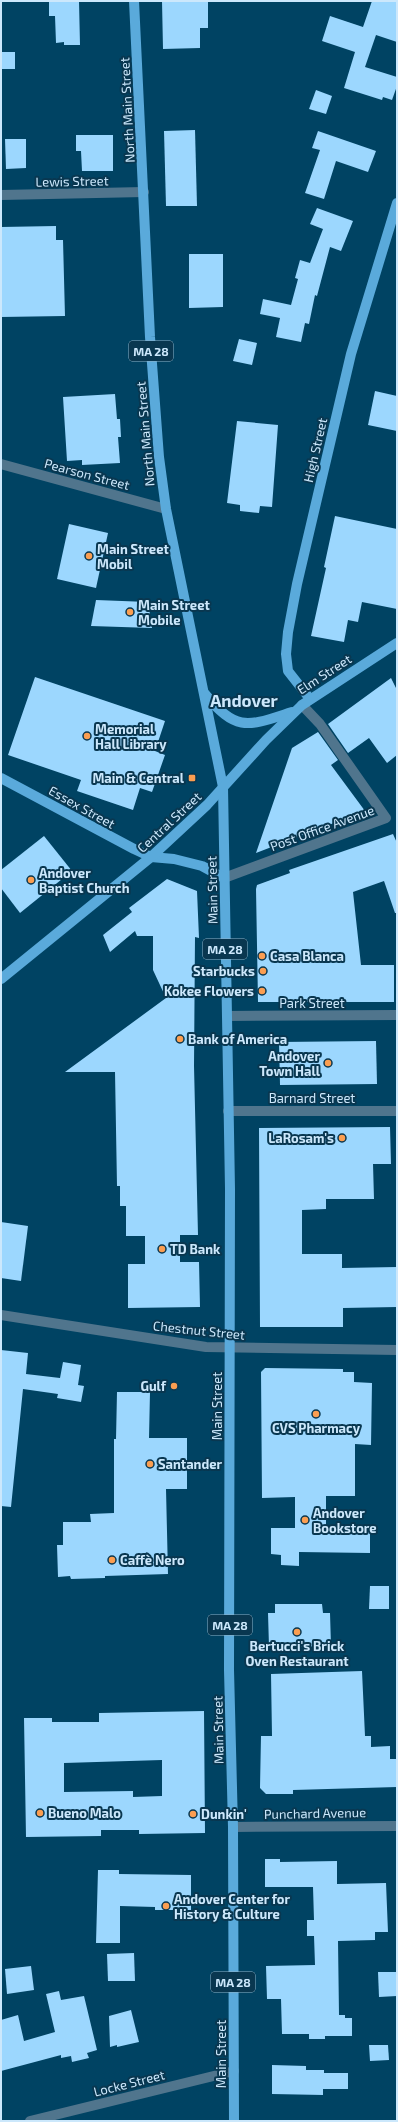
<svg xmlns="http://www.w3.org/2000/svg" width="398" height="2122" viewBox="0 0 398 2122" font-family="'Exo 2',sans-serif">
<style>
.building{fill:#9cd7fe;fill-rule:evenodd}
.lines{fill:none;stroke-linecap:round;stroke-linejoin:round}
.minor{stroke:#50758d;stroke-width:10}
.major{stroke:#5aaadb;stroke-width:10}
.poi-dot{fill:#fb9e51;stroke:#093750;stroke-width:1.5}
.labels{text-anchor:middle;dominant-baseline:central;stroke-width:4;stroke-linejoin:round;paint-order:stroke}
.shield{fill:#093750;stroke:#92b3c8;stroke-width:1}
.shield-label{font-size:12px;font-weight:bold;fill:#cce8fc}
.street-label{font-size:13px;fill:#cce8fc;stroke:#093750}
.poi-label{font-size:13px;font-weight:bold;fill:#cce8fc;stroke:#093750;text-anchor:start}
.district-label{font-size:17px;font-weight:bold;fill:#cce8fc;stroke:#093750}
</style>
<rect width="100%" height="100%" fill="#004363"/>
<g class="building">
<polygon points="49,1 79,1 80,45 64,45 64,42 56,43 55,16 49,16"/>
<polygon points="162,1 208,1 208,28 200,28 200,48 163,49"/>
<polygon points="372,1 397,1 397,42 376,35 365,67 397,77 397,86 392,100 383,97 382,100 344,88 355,52 322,41 330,16 363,27"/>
<rect x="1" y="52" width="14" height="17"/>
<polygon points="316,90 332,96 326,114 309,109"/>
<polygon points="195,130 197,206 166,206 164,131"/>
<polygon points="318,131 376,151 368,172 336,161 324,199 305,193 320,150 312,148"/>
<polygon points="76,135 113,135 113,171 82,171 81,151 76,151"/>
<polygon points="5,139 26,139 26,168 6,169"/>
<polygon points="317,208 353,221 341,251 330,247 317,296 315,295 309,324 305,323 301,342 276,337 280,318 260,314 263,299 291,305 298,279 295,278 300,260 310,263 323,229 310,224"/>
<polygon points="56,226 56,240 63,240 65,316 1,317 1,227"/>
<polygon points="189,254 223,254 223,307 189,308"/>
<polygon points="239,339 257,343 252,365 233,361"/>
<polygon points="375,391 397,396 397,431 368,425"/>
<polygon points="115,394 117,419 120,419 121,437 118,437 120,463 82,465 82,460 67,461 63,397"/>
<polygon points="237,421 278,425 272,507 260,506 259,513 240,511 240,505 227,503"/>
<polygon points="335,516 397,529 397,609 362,602 358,622 348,620 344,642 311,636 326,568 324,567"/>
<polygon points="69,524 108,533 96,588 57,579"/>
<polygon points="96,600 148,602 152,628 91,626"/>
<polygon points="35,677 165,721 155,751 165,755 152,792 140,788 133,810 77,791 81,780 8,755"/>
<polygon points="391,678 397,690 397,755 387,763 369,738 348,753 328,724"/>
<polygon points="318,732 338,760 331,765 365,811 256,853 292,748"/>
<polygon points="393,834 397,843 397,913 395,913 384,881 353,892 361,965 394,965 394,1002 258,1002 256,889 257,885 290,873 289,870"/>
<polygon points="44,836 72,871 20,913 1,888 1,870"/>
<polygon points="167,879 197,891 199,938 195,937 194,1066 198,1235 180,1235 180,1262 199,1262 200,1307 128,1308 128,1264 145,1264 145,1236 126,1236 126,1206 120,1206 120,1186 117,1186 115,1072 65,1072 166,998 153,970 153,936 137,936 135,931 110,952 103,935 132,912 129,908"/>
<polygon points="376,1041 377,1084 280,1085 279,1042"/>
<polygon points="390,1127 391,1164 373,1164 374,1199 326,1199 326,1209 302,1210 302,1254 342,1254 342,1268 397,1267 397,1307 343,1308 343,1327 260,1327 259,1128"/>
<polygon points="1,1222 28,1226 21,1281 1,1278"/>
<polygon points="1,1350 28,1353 26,1374 60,1378 63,1362 81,1365 78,1385 84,1386 81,1402 57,1398 58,1394 23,1389 11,1507 1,1506"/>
<polygon points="265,1368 343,1369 343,1372 354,1372 354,1382 372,1383 371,1445 355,1444 355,1496 326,1496 326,1526 370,1527 370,1553 299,1552 299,1566 281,1565 281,1555 271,1554 271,1528 295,1528 295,1497 262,1498 261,1372"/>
<polygon points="117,1392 150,1392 149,1438 187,1438 187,1489 166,1489 168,1574 105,1576 105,1578 71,1579 70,1576 58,1577 57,1545 63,1545 63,1522 91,1522 90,1514 114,1513 114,1439 116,1439"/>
<polygon points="370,1586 389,1586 389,1609 369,1609"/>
<polygon points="275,1604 322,1604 323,1613 330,1613 331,1646 269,1647 268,1613 275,1613"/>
<polygon points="362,1671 365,1736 371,1736 371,1747 390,1746 390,1759 396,1759 397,1787 293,1790 293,1794 266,1794 260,1788 261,1736 272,1736 271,1674"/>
<path d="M 204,1711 L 205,1833 L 139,1834 L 139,1830 L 101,1830 L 101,1836 L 26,1837 L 24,1718 L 52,1718 L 52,1722 L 99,1722 L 99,1713 ZM 162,1760 L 162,1796 L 133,1797 L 133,1791 L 64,1792 L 64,1763 Z"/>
<polygon points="265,1859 280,1859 280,1862 337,1861 337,1884 386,1883 388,1932 375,1932 375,1940 338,1941 339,2015 345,2015 345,2018 352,2018 352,2036 325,2036 325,2039 309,2039 309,2034 282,2034 281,1999 267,1999 266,1966 315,1965 314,1936 307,1936 307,1920 314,1920 313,1887 265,1887"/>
<polygon points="98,1870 119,1870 119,1874 191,1875 191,1910 155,1910 155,1907 120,1906 120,1943 96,1943"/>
<polygon points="134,1953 135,1981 108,1981 107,1954"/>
<polygon points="31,1966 34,1990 7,1994 5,1969"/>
<polygon points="378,1972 396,1972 397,1996 379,1997"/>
<polygon points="59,1991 61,2000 84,1996 97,2050 87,2053 89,2058 72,2062 71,2056 61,2058 61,2055 1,2071 1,2020 18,2015 24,2041 55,2032 46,1994"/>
<polygon points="131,2010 139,2042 117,2047 117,2045 110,2047 109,2016"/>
<polygon points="369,2045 388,2045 389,2060 370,2061"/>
<polygon points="272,2065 306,2066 306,2070 324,2070 324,2073 348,2073 348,2089 323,2089 323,2095 272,2094"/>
</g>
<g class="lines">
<g class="minor">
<polyline points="1,195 144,192"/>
<polyline points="1,464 166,509"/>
<polyline points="224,878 386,818 320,724 302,705"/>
<polyline points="227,1016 397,1015"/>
<polyline points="228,1111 397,1111"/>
<polyline points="1,1315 206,1347 397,1350"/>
<polyline points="233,1827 397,1826"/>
<polyline points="30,2121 234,2071"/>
</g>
<g class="major">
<polyline points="134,1 150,337 159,457 166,509 223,787 230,1189 229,1670 233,1827 234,2121"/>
<path d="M 205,694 C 237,733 248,726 292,712"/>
<polyline points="310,699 288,671 286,654 288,632 297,584 351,354 397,203"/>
<polyline points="1,778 134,849 151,857 174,859 202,866 224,878"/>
<polyline points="1,979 151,857 207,805 266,740 302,705 397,643"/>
</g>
</g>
<g class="poi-dot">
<circle cx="89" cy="556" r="4"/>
<circle cx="130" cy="612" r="4"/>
<circle cx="87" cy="736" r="4"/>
<rect x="188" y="774" width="8" height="8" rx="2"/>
<circle cx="31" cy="880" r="4"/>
<circle cx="262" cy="956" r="4"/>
<circle cx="263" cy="971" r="4"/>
<circle cx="262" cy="991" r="4"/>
<circle cx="180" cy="1039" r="4"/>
<circle cx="328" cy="1063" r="4"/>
<circle cx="342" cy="1138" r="4"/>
<circle cx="162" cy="1249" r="4"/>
<circle cx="174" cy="1386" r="4"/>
<circle cx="316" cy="1414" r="4"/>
<circle cx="150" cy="1464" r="4"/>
<circle cx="305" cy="1520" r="4"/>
<circle cx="112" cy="1560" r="4"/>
<circle cx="297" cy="1632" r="4"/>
<circle cx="40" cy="1813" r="4"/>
<circle cx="193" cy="1814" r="4"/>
<circle cx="166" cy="1906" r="4"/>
</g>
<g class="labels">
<g class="shield">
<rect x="129" y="341" width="44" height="20" rx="3"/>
<rect x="203" y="939" width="44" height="20" rx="3"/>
<rect x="208" y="1615" width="44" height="20" rx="3"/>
<rect x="211" y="1972" width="44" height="20" rx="3"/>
</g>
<g class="shield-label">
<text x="151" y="351">MA 28</text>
<text x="225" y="949">MA 28</text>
<text x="230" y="1625">MA 28</text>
<text x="233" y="1982">MA 28</text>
</g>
<g class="street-label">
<text transform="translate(127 110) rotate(-93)">North Main Street</text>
<text transform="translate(72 181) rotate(-1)">Lewis Street</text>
<text transform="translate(145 434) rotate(-95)">North Main Street</text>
<text transform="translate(315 450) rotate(-77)">High Street</text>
<text transform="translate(87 474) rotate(15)">Pearson Street</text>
<text transform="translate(324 674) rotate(-33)">Elm Street</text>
<text transform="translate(82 807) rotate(29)">Essex Street</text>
<text transform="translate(169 822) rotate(-43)">Central Street</text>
<text transform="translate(322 828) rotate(-20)">Post Office Avenue</text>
<text transform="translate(212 890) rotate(-91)">Main Street</text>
<text x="312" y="1003">Park Street</text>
<text x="312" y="1098">Barnard Street</text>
<text transform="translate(199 1330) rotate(6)">Chestnut Street</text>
<text transform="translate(217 1406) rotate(-90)">Main Street</text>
<text transform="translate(218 1730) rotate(-91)">Main Street</text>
<text transform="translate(315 1813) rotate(-1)">Punchard Avenue</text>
<text transform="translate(221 2054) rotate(-90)">Main Street</text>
<text transform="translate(129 2083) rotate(-14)">Locke Street</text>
</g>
<g class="poi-label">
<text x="97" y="549">Main Street<tspan x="97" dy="15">Mobil</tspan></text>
<text x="138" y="605">Main Street<tspan x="138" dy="15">Mobile</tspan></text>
<text x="95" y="729">Memorial<tspan x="95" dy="15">Hall Library</tspan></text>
<text x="184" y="778" text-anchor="end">Main &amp; Central</text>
<text x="39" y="873">Andover<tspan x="39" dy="15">Baptist Church</tspan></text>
<text x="270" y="956">Casa Blanca</text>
<text x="255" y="971" text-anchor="end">Starbucks</text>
<text x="254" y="991" text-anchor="end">Kokee Flowers</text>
<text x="188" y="1039">Bank of America</text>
<text x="320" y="1056" text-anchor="end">Andover<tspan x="320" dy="15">Town Hall</tspan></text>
<text x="334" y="1138" text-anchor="end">LaRosam's</text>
<text x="170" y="1249">TD Bank</text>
<text x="166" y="1386" text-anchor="end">Gulf</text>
<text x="316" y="1428" text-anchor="middle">CVS Pharmacy</text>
<text x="158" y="1464">Santander</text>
<text x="313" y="1513">Andover<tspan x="313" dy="15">Bookstore</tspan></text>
<text x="120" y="1560">Caffè Nero</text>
<text x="297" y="1646" text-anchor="middle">Bertucci's Brick<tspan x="297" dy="15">Oven Restaurant</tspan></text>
<text x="48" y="1813">Bueno Malo</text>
<text x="201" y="1814">Dunkin'</text>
<text x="174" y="1899">Andover Center for<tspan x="174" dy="15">History &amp; Culture</tspan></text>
</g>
<g class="district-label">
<text x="244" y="700">Andover</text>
</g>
</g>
<rect width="398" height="2122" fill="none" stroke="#cce8fc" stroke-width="4"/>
</svg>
